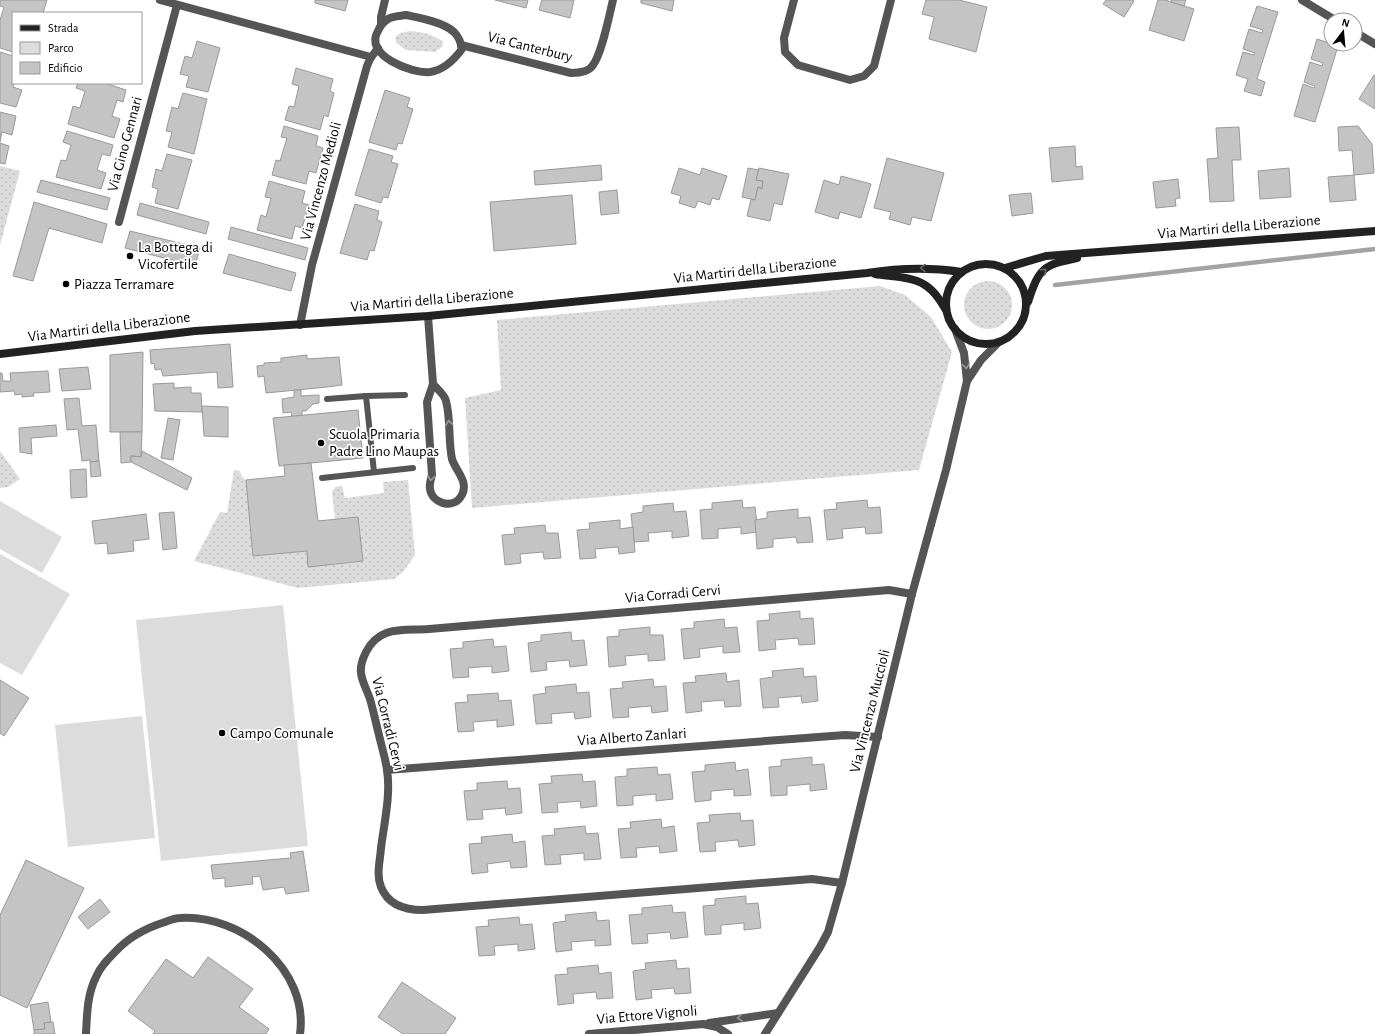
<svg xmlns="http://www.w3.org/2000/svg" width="1375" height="1034" viewBox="0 0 1375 1034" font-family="'Alegreya Sans',sans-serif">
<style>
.green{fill:url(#green-dots)}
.pitch{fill:#dcdcdc}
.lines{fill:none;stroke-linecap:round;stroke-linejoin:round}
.stream{stroke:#a3a3a3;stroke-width:4.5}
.building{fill:#c4c4c4;stroke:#999}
.lane{stroke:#555;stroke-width:6}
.street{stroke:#555;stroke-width:8}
.secondary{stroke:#222;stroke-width:8}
.oneway{stroke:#646464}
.oneway2{stroke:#999}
.poi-dot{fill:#000;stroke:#fff;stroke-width:1.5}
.labels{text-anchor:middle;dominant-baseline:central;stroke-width:3.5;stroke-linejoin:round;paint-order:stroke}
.street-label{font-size:15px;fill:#000;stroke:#fff}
.poi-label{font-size:15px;fill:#000;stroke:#fff;text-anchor:start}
</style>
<defs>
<pattern id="green-dots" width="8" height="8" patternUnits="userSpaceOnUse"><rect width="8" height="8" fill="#dcdcdc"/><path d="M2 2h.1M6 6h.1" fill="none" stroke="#bbb" stroke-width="1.8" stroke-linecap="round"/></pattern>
</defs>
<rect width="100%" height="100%" fill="#fff"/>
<g class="green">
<path d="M 410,31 C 423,32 431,34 442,41 L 443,46 L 435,52 L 406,50 L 396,43 L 395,37 L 401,33 Z"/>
<polygon points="0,166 20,171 0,245"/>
<circle cx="988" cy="305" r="24"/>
<polygon points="880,286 905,295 931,317 952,352 919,470 472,508 465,398 501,390 497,320"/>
<polygon points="0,451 20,479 8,487 0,488"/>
<polygon points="234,470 240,471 242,477 246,480 253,556 307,551 309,567 363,561 358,517 335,519 332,492 335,487 342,486 345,498 384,493 383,482 408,480 415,555 403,572 394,579 298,588 194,561 220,512 227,513"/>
</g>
<g class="pitch">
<polygon points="0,501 62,537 42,573 0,549"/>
<polygon points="0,554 70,594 22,675 0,663"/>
<polygon points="283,605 308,846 161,861 136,620"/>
<polygon points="142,716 155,838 68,847 55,725"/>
</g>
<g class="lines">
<polyline class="stream" points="1055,285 1375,249"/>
</g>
<g class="building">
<polygon points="0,0 47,0 43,13 13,13 13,52 0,48 0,20 4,7 0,6"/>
<polygon points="315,0 348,0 345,11 315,3"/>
<polygon points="495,0 528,0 526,8"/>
<polygon points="542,0 574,0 570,18 539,10"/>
<polygon points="641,0 674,0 672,11 641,3"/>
<polygon points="926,0 959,0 987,7 976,52 929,39 934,17 922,14"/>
<polygon points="1106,0 1133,0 1134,1 1124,17 1103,4"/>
<polygon points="1158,0 1165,0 1194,9 1184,41 1149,30"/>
<polygon points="1171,0 1186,0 1184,6 1171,2"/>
<polygon points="1257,6 1278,12 1257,79 1265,82 1261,96 1244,91 1248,79 1236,75 1243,52 1254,55 1255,53 1243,49 1249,29 1262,33 1263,30 1250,26"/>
<polygon points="1317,39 1338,46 1315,122 1294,116 1303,84 1314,88 1315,86 1304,82 1310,62 1322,66 1323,63 1311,59"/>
<polygon points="197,41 220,48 208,92 186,87 189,76 180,74 185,56 192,58"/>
<polygon points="0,52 13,56 13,83 14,83 13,87 22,90 16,107 0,103"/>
<polygon points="296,68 333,79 330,91 334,93 328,117 324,115 320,130 285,120 289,106 294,107 299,86 292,84"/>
<polygon points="1374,75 1375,75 1375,109 1359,99"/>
<polygon points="78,83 105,83 126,90 123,102 117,100 112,116 120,119 114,138 68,124 73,106 80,108 85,91 76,88"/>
<polygon points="385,90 410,98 407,107 413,109 402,144 398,143 396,150 369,142"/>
<polygon points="183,93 207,99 194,154 168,147 172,132 166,131 172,107 178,109"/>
<polygon points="0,112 16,116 12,135 2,132 0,142"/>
<polygon points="284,126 318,136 316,146 323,148 316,173 309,171 306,184 272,175 276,160 280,161 287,138 281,137"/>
<polygon points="1358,126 1372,144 1374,173 1354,175 1352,150 1339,151 1338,127"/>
<polygon points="1239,127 1241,160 1232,160 1234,201 1210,202 1207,159 1218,158 1216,128"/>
<polygon points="67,131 113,145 110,156 102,154 97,170 106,173 101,189 56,177 61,160 66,161 71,145 63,142"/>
<polygon points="0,143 9,146 5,164 0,163"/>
<polygon points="1075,146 1076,167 1082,166 1083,179 1052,182 1049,148"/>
<polygon points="369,149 393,156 391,162 398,164 388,198 383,197 381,203 355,195"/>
<polygon points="167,154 192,160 178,209 155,203 158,189 152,187 156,169 162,171"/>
<polygon points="887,158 944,173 931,221 912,217 910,225 889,219 891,212 874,208"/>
<polygon points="601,165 602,180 535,185 534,171"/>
<polygon points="679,168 700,175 702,168 727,176 719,200 712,198 710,205 698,201 695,208 679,203 681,196 671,193"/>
<polygon points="748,168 759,170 756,180 763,181 762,189 758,187 755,200 742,197"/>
<polygon points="759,168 789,174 782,205 774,203 770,221 747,216 751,199 755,200 758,187 762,189 763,181 756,180"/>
<polygon points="1289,168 1291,197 1260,199 1258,171"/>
<polygon points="1354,175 1356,200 1330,202 1328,177"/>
<polygon points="841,176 871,184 861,218 840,212 838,219 815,212 824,180 839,185"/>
<polygon points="1178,179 1180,198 1175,199 1176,206 1156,208 1153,182"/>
<polygon points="41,180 110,198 107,210 37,192"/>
<polygon points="269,181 305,191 302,203 309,205 302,228 295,226 292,239 257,230 261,215 266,217 271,198 265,197"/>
<polygon points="617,190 619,213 601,215 599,192"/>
<polygon points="1031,193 1033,213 1012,216 1009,195"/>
<polygon points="572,195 576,244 494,251 490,202"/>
<polygon points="34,202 107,224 102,243 49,228 33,281 13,276"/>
<polygon points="140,203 209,222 206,234 137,215"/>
<polygon points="355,204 379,211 377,220 382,222 374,251 370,250 367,260 340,253"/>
<polygon points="231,227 308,248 305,260 228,239"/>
<polygon points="130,231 200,248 195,266 125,248"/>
<polygon points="229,254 296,273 291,291 223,273"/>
<polygon points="230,344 233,387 218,388 217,372 163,376 161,369 155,370 154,363 151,364 150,350"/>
<polygon points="143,352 142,432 110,432 110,355"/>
<polygon points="307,355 307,359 339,357 342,385 327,387 266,393 264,376 258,377 257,366 264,365 264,363 281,362 281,358"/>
<polygon points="88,367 91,389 62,391 59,369"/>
<polygon points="48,371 50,392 33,393 34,396 22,397 22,394 15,395 14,391 0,392 0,373 2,373 3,381 11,381 10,373"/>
<polygon points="174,383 174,388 191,387 191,393 201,393 202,412 155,411 153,384"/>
<polygon points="294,390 301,390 301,396 319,395 319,403 313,404 306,411 302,411 302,415 292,417 291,412 283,413 282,399 294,397"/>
<polygon points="79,398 82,426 96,425 99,461 90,462 90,460 82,461 78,429 67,430 64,399"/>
<polygon points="202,406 228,407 228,437 204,436"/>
<polygon points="358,410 363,458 279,466 273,418"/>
<polygon points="168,418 180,420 173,460 161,458"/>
<polygon points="56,425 57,436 31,438 32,454 20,452 19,428"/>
<polygon points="120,432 142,432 141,457 131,456 131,462 121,463"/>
<polygon points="142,451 192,478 187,490 131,462 131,456 141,457"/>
<polygon points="99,461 101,476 91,477 90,462"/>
<polygon points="311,463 318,521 358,517 363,561 308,567 307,551 253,556 246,480 285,476 284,465"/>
<polygon points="86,469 87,497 71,498 70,470"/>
<polygon points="742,500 743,508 755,507 758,532 741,534 741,527 718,529 718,538 702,539 700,510 712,509 712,503"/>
<polygon points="867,500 868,508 880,507 882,533 866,534 865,527 842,529 843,538 827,540 824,510 837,509 836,503"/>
<polygon points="673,503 674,512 686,511 689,536 672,538 672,531 648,533 649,541 634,542 631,514 643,512 643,506"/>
<polygon points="798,509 798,518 810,517 813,542 797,543 796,537 773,539 773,547 757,549 755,520 767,518 767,512"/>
<polygon points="174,512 177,548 163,550 159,513"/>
<polygon points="146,514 149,539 133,541 134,551 108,554 107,543 95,544 92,521"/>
<polygon points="620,520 620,529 633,527 635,552 619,554 618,547 595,549 596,558 580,559 577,530 590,529 589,523"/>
<polygon points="545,525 546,533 558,533 561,558 544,559 543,552 520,554 521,563 505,565 502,535 515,534 514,528"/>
<polygon points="800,611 800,619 813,618 815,644 799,645 798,638 775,640 776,649 759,651 757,621 770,620 769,614"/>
<polygon points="724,619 725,628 737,627 740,652 723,653 723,646 699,649 700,657 684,659 681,629 694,628 694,622"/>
<polygon points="650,627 650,635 663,635 665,660 648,661 648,654 625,656 626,665 609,667 607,637 619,636 619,630"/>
<polygon points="571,632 572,641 584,640 587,665 570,667 569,660 546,662 547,670 531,672 528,643 541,641 541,635"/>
<polygon points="493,639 494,647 506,646 509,671 492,673 492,666 468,668 469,677 453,678 450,649 463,648 463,642"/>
<polygon points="803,668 804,677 816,676 818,701 802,703 801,696 778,698 779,707 763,708 760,679 773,677 772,671"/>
<polygon points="726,673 727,682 739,680 741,706 725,707 724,700 701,702 702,711 686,713 683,683 696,682 695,676"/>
<polygon points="653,679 654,687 666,686 668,711 652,713 651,706 628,708 629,717 613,718 610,689 623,688 622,682"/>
<polygon points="0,680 29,698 4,736 0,733"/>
<polygon points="576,684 577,693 589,692 591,717 575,719 574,712 551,714 552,723 536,724 533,695 546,693 545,687"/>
<polygon points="498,693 499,701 511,700 514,725 497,727 497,720 473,722 474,731 458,732 455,703 468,702 467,695"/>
<polygon points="812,757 812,765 824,764 827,789 810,791 810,784 787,786 787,795 771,796 769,767 781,766 781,760"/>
<polygon points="735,762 736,771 748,769 751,795 734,796 734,789 711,791 711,800 695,802 692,772 705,771 705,765"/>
<polygon points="657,767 658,775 670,774 673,799 656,801 656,794 633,796 633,805 617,806 615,777 627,776 627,769"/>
<polygon points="582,774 583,782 595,781 597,806 581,808 580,801 557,803 558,812 542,813 539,784 552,783 551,776"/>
<polygon points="507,781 508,789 520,788 522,813 506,815 505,808 482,810 483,819 467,820 464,791 477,790 477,783"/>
<polygon points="740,813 741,821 753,820 755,845 739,847 738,840 715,842 716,851 700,852 697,823 710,822 709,815"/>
<polygon points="661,819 662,828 674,826 677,851 660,853 659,846 636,848 637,857 621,858 618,829 631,828 630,822"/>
<polygon points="585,826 586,834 598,833 601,859 584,860 584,853 560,855 561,864 545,865 542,836 555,835 554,829"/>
<polygon points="512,834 513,843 525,841 527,867 511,868 510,861 487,864 488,872 472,874 469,844 482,843 481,837"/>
<polygon points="303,851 309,891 286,894 284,887 263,890 260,876 252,877 253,884 225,887 225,878 213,879 211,865 291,858 290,853"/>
<polygon points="26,860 84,888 27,1008 0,995 0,915"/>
<polygon points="746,896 746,904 758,903 761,928 744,930 744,923 721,925 721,934 705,935 703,906 715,905 715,899"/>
<polygon points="100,899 110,912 88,929 78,917"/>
<polygon points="672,905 673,913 685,912 688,937 671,939 670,932 647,934 648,943 632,944 629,915 642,914 642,908"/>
<polygon points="596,912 597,921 609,920 611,945 595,946 595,940 571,942 572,950 556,952 553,923 566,921 565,915"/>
<polygon points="519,917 520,925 532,924 535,949 518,951 518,944 494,946 495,955 479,956 476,927 489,926 488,920"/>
<polygon points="208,957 253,989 239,1007 269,1029 266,1034 153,1034 155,1031 128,1011 166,959 193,978"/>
<polygon points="676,960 677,969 689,968 691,993 675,994 674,988 651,990 652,998 636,1000 633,971 646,969 645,963"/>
<polygon points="598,965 599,974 611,972 613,998 597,999 596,992 573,994 574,1003 558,1005 555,975 568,974 567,968"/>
<polygon points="402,982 456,1018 445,1034 403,1034 378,1017"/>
<polygon points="48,1002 51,1022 44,1023 45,1029 34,1030 30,1005"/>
<polygon points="53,1022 55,1034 34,1034 34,1030 45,1029 44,1023"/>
</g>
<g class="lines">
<g class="lane">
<polyline points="327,399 366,396"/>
<polyline points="374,472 366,396 405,395"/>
<polyline points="322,478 413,468"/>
</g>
<g class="street">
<polyline points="160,0 371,57"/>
<polyline points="794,0 784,38 785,52 798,65 850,80 864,76 874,66 891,0"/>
<polyline points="1302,0 1335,20"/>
<path d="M 406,15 C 420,18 443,22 454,32 C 459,37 461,43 462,49 C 454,60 444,70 430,72 C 412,74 363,55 378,31 C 380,26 383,22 388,19 C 392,16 401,16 406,15 Z"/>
<polyline points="381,25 381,17 385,0"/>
<polyline points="1355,32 1375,44"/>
<path d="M 461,45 L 571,73 C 578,73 589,72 593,65 C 602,53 609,16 613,0"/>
<polyline points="119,222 177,5"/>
<path d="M 428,316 L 433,384 L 427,402 L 432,475 C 431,479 429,484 430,489 C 432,503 451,509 460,498 C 471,483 456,472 452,459 C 448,440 451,420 446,401 C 445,395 437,389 433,384"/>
<polyline points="300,325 312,265 367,66 370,59 378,48"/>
<polyline points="955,329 964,353 967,381 981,360 998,343"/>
<polyline points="387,770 845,735 878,737"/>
<path d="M 842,883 L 812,879 L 423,910 C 406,910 388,905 381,887 C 376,874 380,862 381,848 C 384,824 391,794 387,770 C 386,761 383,752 381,743 C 377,728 374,713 370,699 C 367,690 362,682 361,673 C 360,666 363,658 366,652 C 380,625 403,631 429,629 L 889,590 L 912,594"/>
<polyline points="709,1023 778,1013"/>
<path d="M 86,1034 C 87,1015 87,995 96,977 C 100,967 108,959 116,951 C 130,936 146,928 165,922 C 170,920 175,918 180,918 C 241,914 309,969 300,1034"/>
<polyline points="589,1034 703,1024 717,1027 728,1034"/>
<polyline points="765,1034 820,947 828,932 842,883 912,594 946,470 967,381"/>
</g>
<g class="secondary">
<circle cx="986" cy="304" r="40"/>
<polyline points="1005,268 1046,256 1375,231"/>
<path d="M 875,274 C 892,277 916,276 929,288 C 937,294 941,302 946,310"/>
<path d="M 1028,302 C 1039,268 1043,265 1077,258"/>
<path d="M 0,354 L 195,331 L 428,316 L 867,273 C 899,268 929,267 962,272"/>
</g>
</g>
<defs><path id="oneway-chevron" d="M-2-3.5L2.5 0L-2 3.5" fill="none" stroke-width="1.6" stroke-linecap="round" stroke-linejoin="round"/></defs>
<g class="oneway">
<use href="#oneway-chevron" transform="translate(923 268) rotate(-179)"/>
<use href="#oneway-chevron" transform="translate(1044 271) rotate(-42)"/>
</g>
<g class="oneway2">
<use href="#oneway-chevron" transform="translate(966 366) rotate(83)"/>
<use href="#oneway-chevron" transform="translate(449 423) rotate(-96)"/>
<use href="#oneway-chevron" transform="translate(431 478) rotate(99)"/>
<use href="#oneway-chevron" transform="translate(740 1018) rotate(171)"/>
</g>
<g class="poi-dot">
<circle cx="130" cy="256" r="4"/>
<circle cx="66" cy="284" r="4"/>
<circle cx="321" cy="443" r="4"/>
<circle cx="222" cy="733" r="4"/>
</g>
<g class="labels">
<g class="street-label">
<text transform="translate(530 47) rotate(14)">Via Canterbury</text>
<text transform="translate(125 144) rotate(-75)">Via Gino Gennari</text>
<text transform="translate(321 181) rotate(-75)">Via Vincenzo Medioli</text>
<text transform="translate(1239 227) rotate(-5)">Via Martiri della Liberazione</text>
<text transform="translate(755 270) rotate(-6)">Via Martiri della Liberazione</text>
<text transform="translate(432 300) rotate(-5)">Via Martiri della Liberazione</text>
<text transform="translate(109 327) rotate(-7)">Via Martiri della Liberazione</text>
<text transform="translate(673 594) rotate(-5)">Via Corradi Cervi</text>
<text transform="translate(870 711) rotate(-76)">Via Vincenzo Muccioli</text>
<text transform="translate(388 724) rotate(76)">Via Corradi Cervi</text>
<text transform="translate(632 737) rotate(-4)">Via Alberto Zanlari</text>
<text transform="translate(647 1015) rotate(-5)">Via Ettore Vignoli</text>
</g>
<g class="poi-label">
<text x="138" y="247">La Bottega di<tspan x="138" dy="17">Vicofertile</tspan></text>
<text x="74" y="284">Piazza Terramare</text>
<text x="329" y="434">Scuola Primaria<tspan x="329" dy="17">Padre Lino Maupas</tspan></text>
<text x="230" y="733">Campo Comunale</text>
</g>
</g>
<rect x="12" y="12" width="130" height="72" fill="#ffffff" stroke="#999999"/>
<rect x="20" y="25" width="20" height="6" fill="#222222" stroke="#999999"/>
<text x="48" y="32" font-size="12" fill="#000000">Strada</text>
<rect x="20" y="42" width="20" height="12" fill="#dcdcdc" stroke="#999999"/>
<text x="48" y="52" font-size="12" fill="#000000">Parco</text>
<rect x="20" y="62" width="20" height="12" fill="#c4c4c4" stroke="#999999"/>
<text x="48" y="72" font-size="12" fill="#000000">Edificio</text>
<g transform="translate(1343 32) rotate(16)"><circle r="19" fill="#ffffff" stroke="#999999"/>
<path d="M0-3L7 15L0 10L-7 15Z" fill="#000000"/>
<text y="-6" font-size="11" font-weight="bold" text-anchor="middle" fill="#000000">N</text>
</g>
</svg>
